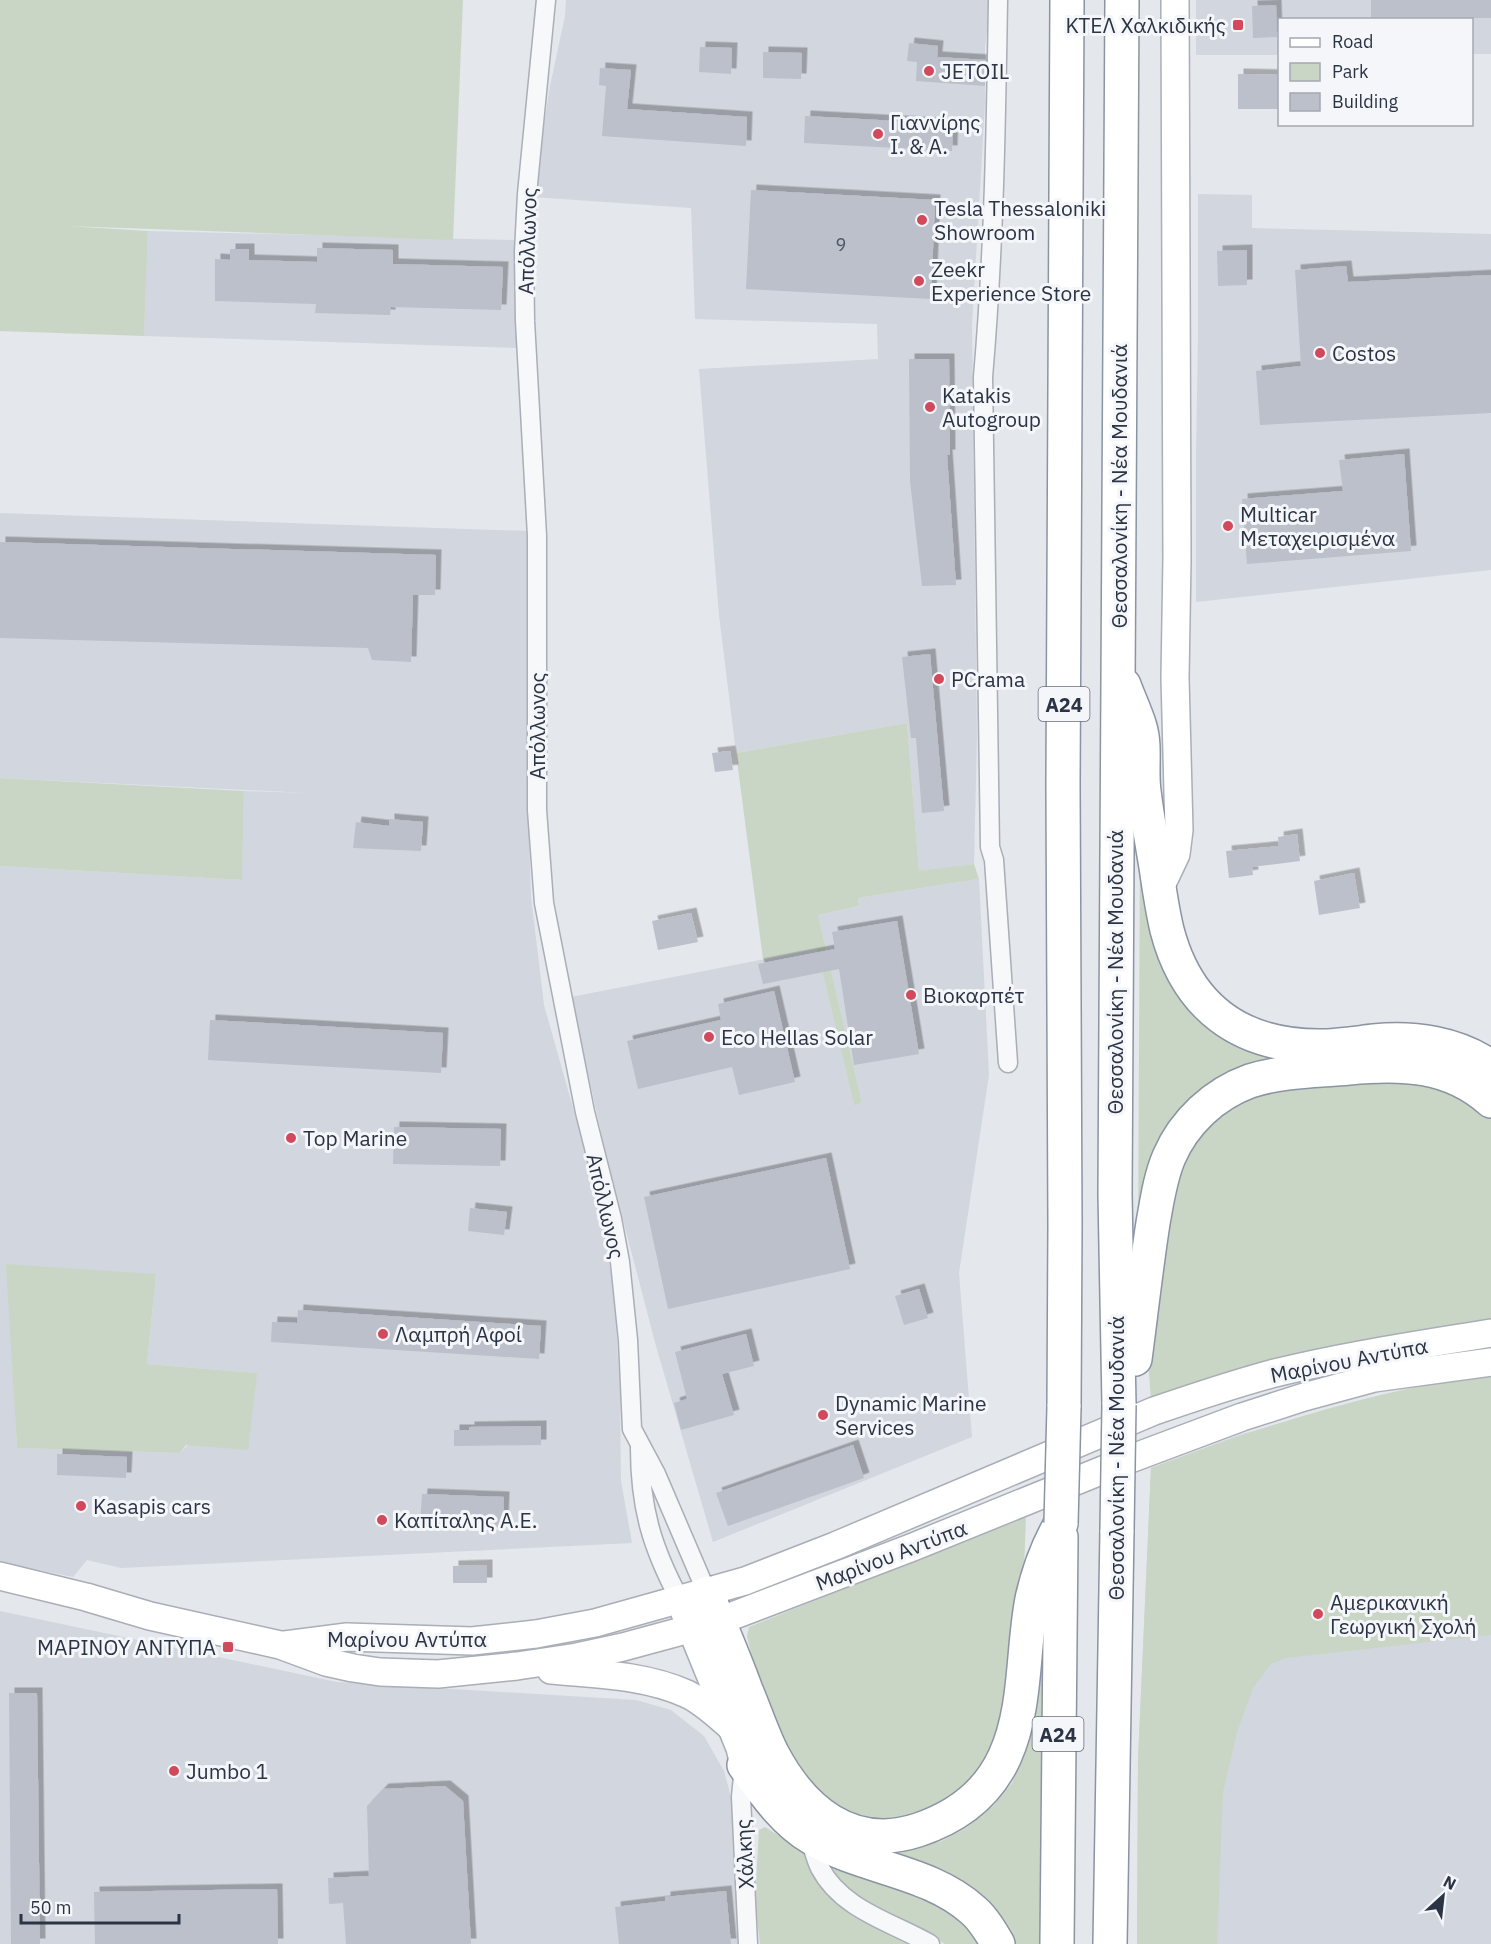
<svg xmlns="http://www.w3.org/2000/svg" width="1491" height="1944" viewBox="0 0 1491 1944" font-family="'IBM Plex Sans',sans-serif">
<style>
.built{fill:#d2d6de;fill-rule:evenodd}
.green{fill:#c9d6c5}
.building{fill:#bbc0ca;filter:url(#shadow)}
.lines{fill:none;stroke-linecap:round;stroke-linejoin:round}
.street-casing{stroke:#a9aeb7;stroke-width:21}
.secondary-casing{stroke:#a9aeb7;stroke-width:30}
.highway-casing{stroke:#8b94a3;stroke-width:36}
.street{stroke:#f7f8fa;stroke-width:18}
.secondary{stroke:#fff;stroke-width:27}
.highway{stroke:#fff;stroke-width:33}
.highway-bridge-casing{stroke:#8b94a3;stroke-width:36;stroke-linecap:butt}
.highway-bridge{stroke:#fff;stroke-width:33}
.poi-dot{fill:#d1495b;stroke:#f4f6f9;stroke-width:2}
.labels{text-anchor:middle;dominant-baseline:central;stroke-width:6;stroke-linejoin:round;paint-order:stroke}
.number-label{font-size:18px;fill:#4f5766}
.shield{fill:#f4f6f9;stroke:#676e7b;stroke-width:1.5}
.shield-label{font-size:20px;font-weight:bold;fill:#2b3445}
.poi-label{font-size:21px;fill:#2b3445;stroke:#f4f6f9;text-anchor:start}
.street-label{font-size:21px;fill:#2b3445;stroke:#f4f6f9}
</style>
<defs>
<filter id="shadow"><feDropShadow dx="5.5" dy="-5.5" stdDeviation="0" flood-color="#0004"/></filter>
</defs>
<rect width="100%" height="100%" fill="#e4e7ec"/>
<g class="built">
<polygon points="566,0 991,0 985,47 985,104 972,325 977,739 974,864 919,872 907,723 736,753 719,615 699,369 878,359 877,324 695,319 691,208 533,197 550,86 565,16"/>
<polygon points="1196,0 1491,0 1491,54 1472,54 1472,20 1280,20 1279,55 1196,55"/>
<polygon points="1198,194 1252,195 1252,228 1491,234 1491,570 1196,602 1196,454 1198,335"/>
<polygon points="148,231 514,240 518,348 144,336"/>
<path d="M 0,513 L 528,531 L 528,804 L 531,897 L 544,1005 L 601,1207 L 615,1303 L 620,1394 L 621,1481 L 632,1543 L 121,1568 L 87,1560 L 73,1577 L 0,1562 L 0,866 L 242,880 L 244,791 L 308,793 L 0,778 ZM 156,1274 L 147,1364 L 257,1373 L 180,1453 L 17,1448 L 12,1354 Z"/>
<polygon points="979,879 989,1075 959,1273 972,1437 713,1542 656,1346 607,1159 571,997 817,949 854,1104 862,1103 818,915 859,906 858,898"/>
<polygon points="1491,1375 1491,1944 1137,1944 1138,1760 1151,1468 1239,1435 1319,1412 1394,1392"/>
<polygon points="0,1611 337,1682 636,1700 671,1710 704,1736 724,1771 735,1812 742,1944 0,1944"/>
</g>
<g class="green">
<polygon points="0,0 463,0 453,240 66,226 148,231 144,336 0,331"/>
<polygon points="907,723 919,871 974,864 979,879 858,898 859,906 818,915 862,1103 854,1105 817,949 763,959 736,753"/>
<polygon points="0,778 244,791 242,880 0,866"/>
<polygon points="1140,842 1166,965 1294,1055 1228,1084 1138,1245"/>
<polygon points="1422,1075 1491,1111 1491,1320 1151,1399 1148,1359 1172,1184 1200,1132 1238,1102 1262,1091"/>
<polygon points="6,1264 156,1274 147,1364 257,1373 248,1450 186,1445 180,1453 17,1448"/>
<path d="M 1491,1375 L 1491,1635 L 1286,1658 L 1271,1664 L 1253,1688 L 1237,1732 L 1223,1792 L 1217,1944 L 1137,1944 L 1138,1760 L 1151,1468 C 1261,1427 1374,1389 1491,1375 Z"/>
<polygon points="1026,1516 1022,1625 1009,1717 973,1785 918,1815 882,1823 842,1809 818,1797 792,1762 770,1717 752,1658 747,1636 749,1627"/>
<polygon points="1043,1655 1040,1944 1016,1944 1008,1930 845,1842 910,1847 940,1842 966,1828 994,1805 1012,1783 1026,1751"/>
<polygon points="765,1827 802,1850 815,1875 845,1910 854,1917 909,1944 760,1944 755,1901 759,1830"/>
<polygon points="824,1862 928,1897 971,1923 985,1944 945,1944 901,1918 850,1894"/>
</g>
<g class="building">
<rect x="1371" y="0" width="120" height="18"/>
<polygon points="1276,5 1277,37 1253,38 1252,6"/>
<polygon points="909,43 938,46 937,57 986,60 985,86 916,81 917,62 907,61"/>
<polygon points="700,47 732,48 731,74 699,72"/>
<polygon points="763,52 802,53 801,79 763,78"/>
<polygon points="600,68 631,70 627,109 747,117 746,146 602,136 606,86 599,85"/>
<polygon points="1238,74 1280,75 1280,109 1238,109"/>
<polygon points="805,116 953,124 952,151 804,143"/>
<polygon points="751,190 935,200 931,299 746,289"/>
<polygon points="317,248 393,250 393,264 503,267 501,310 391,307 390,315 315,313 316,304 215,301 215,259 230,260 230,249 249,249 249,260 317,262"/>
<polygon points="1247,250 1247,285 1218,286 1217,251"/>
<polygon points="1346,266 1348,282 1491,275 1491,413 1260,425 1256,371 1301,366 1295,270"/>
<polygon points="909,359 949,359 950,455 947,455 956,585 922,586 910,481"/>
<polygon points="1404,454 1411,551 1247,564 1242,499 1343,491 1339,460"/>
<polygon points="0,542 436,555 435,595 413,595 411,662 372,660 368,648 0,638"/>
<polygon points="930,654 944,811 922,813 916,738 911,738 902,657"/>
<polygon points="730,751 733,770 715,772 712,753"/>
<polygon points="389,819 423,822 421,851 353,848 356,822 389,826"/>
<polygon points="1297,834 1300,861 1252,867 1253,875 1229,878 1226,851 1279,846 1278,837"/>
<polygon points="1354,873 1360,908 1319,915 1314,881"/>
<polygon points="691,913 698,942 658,950 652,921"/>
<polygon points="897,921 919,1054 854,1065 839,969 763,984 758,964 835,949 832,932"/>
<polygon points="774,991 795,1082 739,1095 732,1067 638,1089 627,1041 721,1020 718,1004"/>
<polygon points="210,1020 443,1033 441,1073 208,1060"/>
<polygon points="394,1127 501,1129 500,1166 393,1164"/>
<polygon points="826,1158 850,1269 668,1309 644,1197"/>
<polygon points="470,1208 507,1212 504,1235 468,1231"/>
<polygon points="919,1289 928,1318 904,1325 895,1296"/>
<polygon points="298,1310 541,1326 539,1359 271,1342 272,1322 297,1323"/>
<polygon points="746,1334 754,1366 722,1374 734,1415 681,1430 674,1403 687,1399 675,1352"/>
<polygon points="541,1426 541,1445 454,1446 454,1430 469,1430 469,1427"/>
<polygon points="853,1445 864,1478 728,1526 716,1493"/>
<polygon points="57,1454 127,1457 126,1478 57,1475"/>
<polygon points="422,1494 504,1497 503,1528 420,1525"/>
<polygon points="487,1565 487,1583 453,1583 453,1566"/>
<polygon points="9,1693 37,1693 40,1944 11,1944"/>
<polygon points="445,1786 463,1801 471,1944 346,1944 343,1903 329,1904 328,1878 369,1876 367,1806 383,1789"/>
<polygon points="277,1889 278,1944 95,1944 94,1892"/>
<polygon points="726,1891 731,1944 619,1944 615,1907 665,1901 665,1897"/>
</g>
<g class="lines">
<g class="street-casing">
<g id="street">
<polyline points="546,0 527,194 524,252 525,321 537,536 537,810 544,903 585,1112 612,1219 620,1262 628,1340 632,1429 656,1474 707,1593"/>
<path d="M 998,0 C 996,126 994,251 983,377 L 990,847 L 994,860 L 1008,1063"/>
<path d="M 640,1448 C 640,1508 652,1548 680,1600"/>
<polyline points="744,1766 741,1797 748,1944"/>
<path d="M 809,1837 C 813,1847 815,1858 820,1868 C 842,1910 892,1922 930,1944"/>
</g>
</g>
<g class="secondary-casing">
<g id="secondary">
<polyline points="1159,890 1176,854 1179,830 1175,678 1177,559 1175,0"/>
<polyline points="0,1576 86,1597 150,1616 280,1645 326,1662 353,1668 380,1672 438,1674 517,1666 577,1657 623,1647 719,1621 913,1547 1130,1459 1242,1417 1304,1397 1374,1378 1491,1362"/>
<polyline points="685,1613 740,1748 744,1765"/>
<path d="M 285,1645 L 347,1637 L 472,1641 L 536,1634 L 595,1623 L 745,1581 L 835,1546 L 1154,1411 C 1192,1398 1231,1385 1271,1374 C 1343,1356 1418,1345 1491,1333"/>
<path d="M 551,1670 C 596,1674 645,1675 687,1694 C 704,1702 717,1715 731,1727"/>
</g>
</g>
<g class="highway-casing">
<g id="highway">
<path d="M 1124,685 C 1129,699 1136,713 1140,727 C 1146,747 1141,770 1144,791 C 1147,816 1152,842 1156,867 C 1159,888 1162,909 1167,930 C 1187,1007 1240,1046 1319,1046 C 1337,1046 1356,1043 1374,1041 C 1414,1037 1457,1043 1491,1067"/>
<path d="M 1135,1359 C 1141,1314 1146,1268 1153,1223 C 1157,1201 1160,1178 1169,1157 C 1184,1122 1214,1094 1250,1081 C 1281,1071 1317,1071 1349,1068 C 1401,1063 1450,1064 1491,1101"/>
<polyline points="1119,1405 1115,1194 1122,0"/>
<polyline points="1064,1407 1065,1225 1063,785 1067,0"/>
<path d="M 707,1593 C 720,1625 734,1657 746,1690 C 755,1711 762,1733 772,1753 C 802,1810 851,1852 918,1830 C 957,1817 988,1794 1005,1756 C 1027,1707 1022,1651 1032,1599 C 1038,1572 1047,1547 1061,1523"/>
<path d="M 744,1765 C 763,1791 783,1821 812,1838 C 863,1869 929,1870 974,1911 C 984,1920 991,1932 998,1944"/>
<polyline points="1057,1944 1061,1537"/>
<polyline points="1110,1944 1117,1530"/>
</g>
</g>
<use href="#street" class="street"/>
<use href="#secondary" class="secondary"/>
<use href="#highway" class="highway"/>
<g class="highway-bridge-casing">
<g id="highway-bridge">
<polyline points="1061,1523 1064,1407"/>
<polyline points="1117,1530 1119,1405"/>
</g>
</g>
<use href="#highway-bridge" class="highway-bridge"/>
</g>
<g class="poi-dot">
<rect x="1232" y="19" width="12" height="12" rx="3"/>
<circle cx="929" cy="71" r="6"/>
<circle cx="878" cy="134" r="6"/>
<circle cx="922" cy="220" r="6"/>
<circle cx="919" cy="281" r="6"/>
<circle cx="1320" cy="353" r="6"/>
<circle cx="930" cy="407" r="6"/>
<circle cx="1228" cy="526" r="6"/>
<circle cx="939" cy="679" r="6"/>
<circle cx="911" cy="995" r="6"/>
<circle cx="709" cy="1037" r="6"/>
<circle cx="291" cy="1138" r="6"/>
<circle cx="383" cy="1334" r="6"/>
<circle cx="823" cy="1415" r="6"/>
<circle cx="81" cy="1506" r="6"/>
<circle cx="382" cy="1520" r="6"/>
<circle cx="1318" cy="1614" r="6"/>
<rect x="222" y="1641" width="12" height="12" rx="3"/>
<circle cx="174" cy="1771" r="6"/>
</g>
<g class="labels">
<g class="number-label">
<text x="841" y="244">9</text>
</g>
<g class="shield">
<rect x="1038.5" y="687" width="51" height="34" rx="4.5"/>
<rect x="1032.5" y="1717" width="51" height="34" rx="4.5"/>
</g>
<g class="shield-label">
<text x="1064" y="704">Α24</text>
<text x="1058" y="1734">Α24</text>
</g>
<g class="poi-label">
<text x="1226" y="25" text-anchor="end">ΚΤΕΛ Χαλκιδικής</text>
<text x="941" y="71">JETOIL</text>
<text x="890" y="122">Γιαννίρης<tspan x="890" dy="24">Ι. &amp; Α.</tspan></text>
<text x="934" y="208">Tesla Thessaloniki<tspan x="934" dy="24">Showroom</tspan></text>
<text x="931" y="269">Zeekr<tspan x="931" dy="24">Experience Store</tspan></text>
<text x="1332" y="353">Costos</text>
<text x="942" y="395">Katakis<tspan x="942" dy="24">Autogroup</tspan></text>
<text x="1240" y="514">Multicar<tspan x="1240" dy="24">Μεταχειρισμένα</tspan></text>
<text x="951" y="679">PCrama</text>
<text x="923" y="995">Βιοκαρπέτ</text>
<text x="721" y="1037">Eco Hellas Solar</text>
<text x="303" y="1138">Top Marine</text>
<text x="395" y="1334">Λαμπρή Αφοί</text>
<text x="835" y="1403">Dynamic Marine<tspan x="835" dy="24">Services</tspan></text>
<text x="93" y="1506">Kasapis cars</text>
<text x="394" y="1520">Καπίταλης Α.Ε.</text>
<text x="1330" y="1602">Αμερικανική<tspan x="1330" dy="24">Γεωργική Σχολή</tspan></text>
<text x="216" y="1647" text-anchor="end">ΜΑΡΙΝΟΥ ΑΝΤΥΠΑ</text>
<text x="186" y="1771">Jumbo 1</text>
</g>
<g class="street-label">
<text transform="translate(527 241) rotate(-88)">Απόλλωνος</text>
<text transform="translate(1119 486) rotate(-90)">Θεσσαλονίκη - Νέα Μουδανιά</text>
<text transform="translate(537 726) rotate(-90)">Απόλλωνος</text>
<text transform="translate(1115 972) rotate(-90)">Θεσσαλονίκη - Νέα Μουδανιά</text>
<text transform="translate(606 1206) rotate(77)">Απόλλωνος</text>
<text transform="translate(1349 1360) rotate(-11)">Μαρίνου Αντύπα</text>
<text transform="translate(1116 1458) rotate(-90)">Θεσσαλονίκη - Νέα Μουδανιά</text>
<text transform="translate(891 1555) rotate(-21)">Μαρίνου Αντύπα</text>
<text x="407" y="1639">Μαρίνου Αντύπα</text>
<text transform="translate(744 1854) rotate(-93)">Χάλκης</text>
</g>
</g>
<rect x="1278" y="18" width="195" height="108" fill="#f4f6f9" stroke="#a4a8b1" stroke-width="1.5"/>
<rect x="1290" y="38" width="30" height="9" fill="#ffffff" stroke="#a4a8b1" stroke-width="1.5"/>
<text x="1332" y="48" font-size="18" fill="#2b3445">Road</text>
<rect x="1290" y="63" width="30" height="18" fill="#c9d6c5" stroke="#a4a8b1" stroke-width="1.5"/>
<text x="1332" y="78" font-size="18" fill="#2b3445">Park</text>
<rect x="1290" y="93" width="30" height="18" fill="#bbc0ca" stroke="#a4a8b1" stroke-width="1.5"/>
<text x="1332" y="108" font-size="18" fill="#2b3445">Building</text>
<g transform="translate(1443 1896) rotate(27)" stroke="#f4f6f9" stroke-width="4.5" paint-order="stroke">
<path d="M0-4.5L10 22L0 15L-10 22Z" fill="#2b3445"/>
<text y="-9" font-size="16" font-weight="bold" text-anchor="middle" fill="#2b3445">N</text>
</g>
<path d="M21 1914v9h158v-9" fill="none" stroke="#2b3445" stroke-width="3"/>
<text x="30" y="1914" font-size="18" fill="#2b3445" stroke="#f4f6f9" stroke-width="4.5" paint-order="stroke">50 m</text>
</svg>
